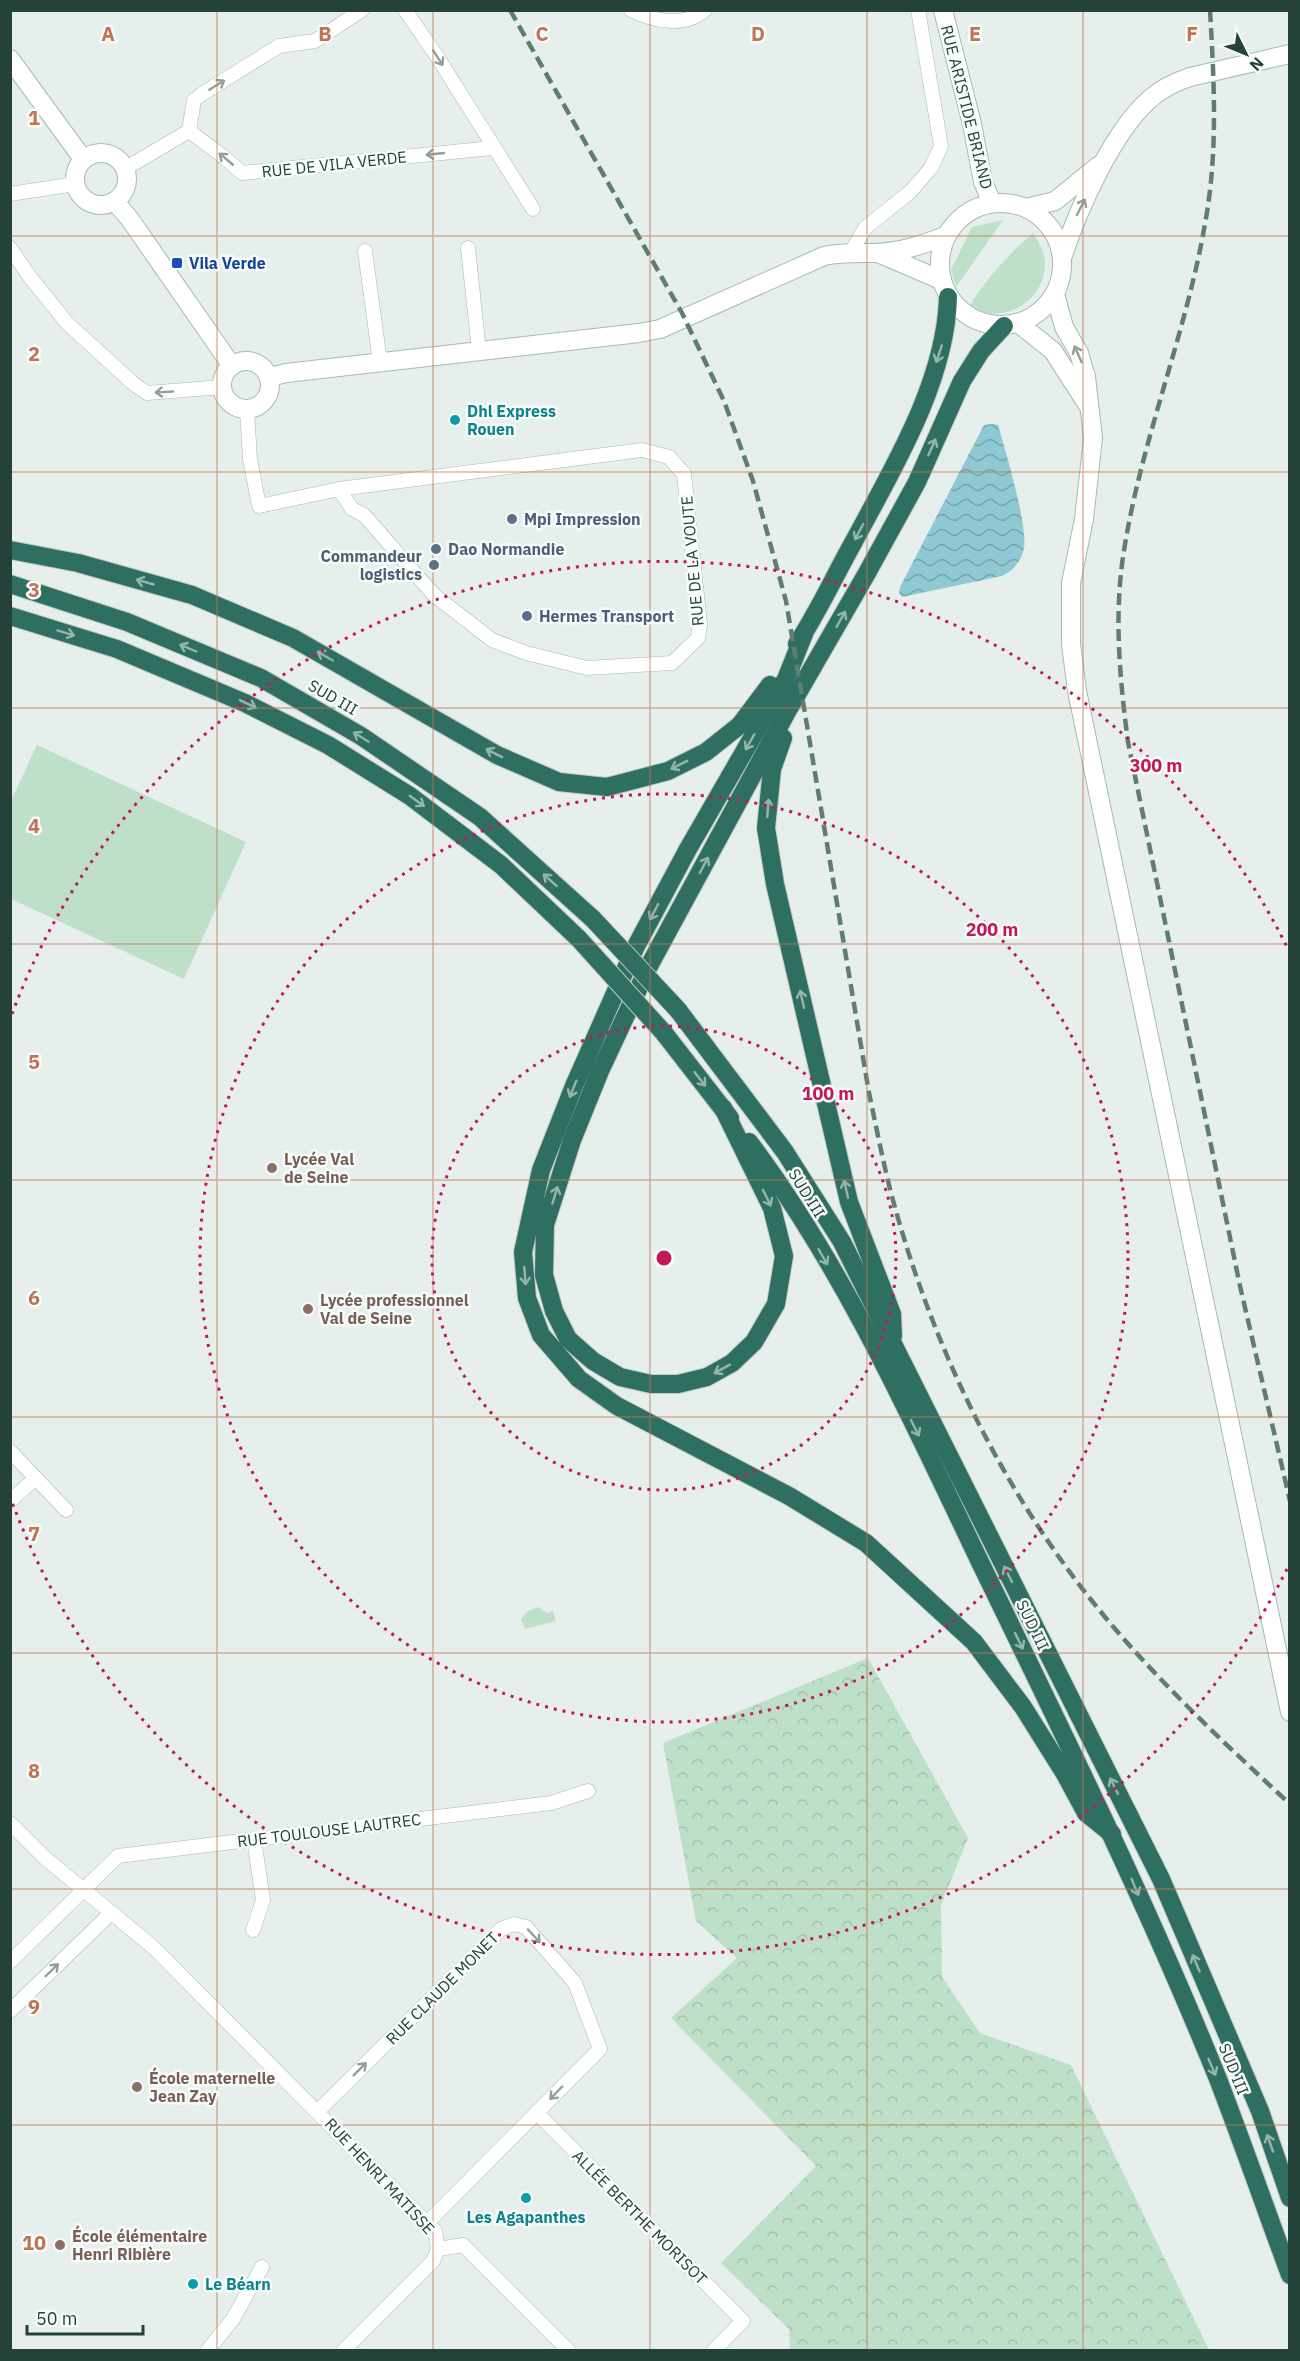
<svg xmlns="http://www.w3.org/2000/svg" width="1300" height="2361" viewBox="0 0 1300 2361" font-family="'IBM Plex Sans',sans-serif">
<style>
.green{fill:#bfe0c8}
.forest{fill:url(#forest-crowns)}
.water{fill:url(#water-waves)}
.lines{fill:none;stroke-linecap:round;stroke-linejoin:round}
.street-casing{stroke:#a8b8b2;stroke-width:15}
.secondary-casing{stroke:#a4bbb3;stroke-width:20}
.highway-casing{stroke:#c2cac8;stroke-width:20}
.street{stroke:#fff;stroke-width:14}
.secondary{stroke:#fff;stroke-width:18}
.highway{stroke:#2f6f62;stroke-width:18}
.rail{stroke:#5f7d75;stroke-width:4.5;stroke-dasharray:12 6;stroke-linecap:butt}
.highway-bridge-casing{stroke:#c2cac8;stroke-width:20;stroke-linecap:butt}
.highway-bridge{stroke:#2f6f62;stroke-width:18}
.oneway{stroke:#92a09c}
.oneway2{stroke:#93b5ae}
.grid{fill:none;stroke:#c07456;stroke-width:1.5;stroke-opacity:0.55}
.ring{fill:none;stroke:#c2185b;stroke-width:3;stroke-dasharray:3 6}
.transit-dot{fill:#1a4fb4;stroke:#f7fbf9;stroke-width:2}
.culture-dot{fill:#0f9aa8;stroke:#f7fbf9;stroke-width:2}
.service-dot{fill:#5c6f8a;stroke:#f7fbf9;stroke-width:2}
.education-dot{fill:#8d6e63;stroke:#f7fbf9;stroke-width:2}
.labels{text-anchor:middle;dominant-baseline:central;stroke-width:5;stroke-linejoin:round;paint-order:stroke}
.street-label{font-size:16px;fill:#24423a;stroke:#f7fbf9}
.transit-label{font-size:16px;font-weight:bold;fill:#164399;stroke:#f7fbf9;text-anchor:start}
.culture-label{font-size:16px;font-weight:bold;fill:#0d838f;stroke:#f7fbf9;text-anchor:start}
.service-label{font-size:16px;font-weight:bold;fill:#4e5e75;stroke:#f7fbf9;text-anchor:start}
.education-label{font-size:16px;font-weight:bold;fill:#785e54;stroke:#f7fbf9;text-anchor:start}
.grid-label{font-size:20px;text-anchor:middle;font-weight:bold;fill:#c07456;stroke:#f7fbf9;stroke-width:5;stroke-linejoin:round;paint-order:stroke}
.centre{fill:#c2185b;stroke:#f7fbf9;stroke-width:3}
.ring-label{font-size:18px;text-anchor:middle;font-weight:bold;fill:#c2185b;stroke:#f7fbf9;stroke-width:5;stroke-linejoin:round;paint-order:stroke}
</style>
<defs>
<pattern id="forest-crowns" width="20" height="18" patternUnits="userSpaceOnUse" patternTransform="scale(1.5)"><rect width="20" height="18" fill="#bfe0c8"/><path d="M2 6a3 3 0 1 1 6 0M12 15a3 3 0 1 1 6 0" fill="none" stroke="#a4c1ad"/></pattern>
<pattern id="water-waves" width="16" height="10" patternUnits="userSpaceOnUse" patternTransform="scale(1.5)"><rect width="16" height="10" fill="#8ec9d4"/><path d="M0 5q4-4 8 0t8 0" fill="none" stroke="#74a5ad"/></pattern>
</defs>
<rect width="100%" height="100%" fill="#e6efeb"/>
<g class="green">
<polygon points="1003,220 956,287 951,270 972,227"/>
<path d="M 1033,233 C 1039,242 1045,252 1045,264 C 1045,293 1017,318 987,313 C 982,312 975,307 970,305 C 988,277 1008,255 1033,233 Z"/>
<polygon points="37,745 246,842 184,979 11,899 11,801"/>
<polygon points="539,1607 547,1613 553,1611 556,1621 525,1629 521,1619 528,1611"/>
</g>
<polygon class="forest" points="868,1658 968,1838 941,1905 942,1977 980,2033 1071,2065 1209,2350 790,2350 789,2329 721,2263 816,2166 671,2018 737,1958 696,1921 663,1743"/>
<path class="water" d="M 992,424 L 998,425 C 1005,449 1028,526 1024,548 C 1022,560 1013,571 1002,576 L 902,597 L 899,593 L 900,587 L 984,425 Z"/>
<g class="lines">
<g class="street-casing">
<g id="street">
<polyline points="405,10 436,55 533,209"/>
<path d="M 631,10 C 653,21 684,28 705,10"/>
<polyline points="189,131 225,158 242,173 493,148"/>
<polyline points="189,131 194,100 202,94 279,46 315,41 362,10"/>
<polyline points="126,168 189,131"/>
<polyline points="10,194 75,184"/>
<polyline points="10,248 30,277 67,323 135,385 147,393 222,387"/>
<polyline points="468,248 479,351"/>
<polyline points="365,251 380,362"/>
<polyline points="851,252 865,228 910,192 931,168 941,146 918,10"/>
<polyline points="247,410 250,459 259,506 339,489 642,450 669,457 684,474 700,624 698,638 672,663 587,668 526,653 492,640 434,595 364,515 352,509 339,489"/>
<polyline points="10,1451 66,1510"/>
<polyline points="10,1501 36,1478"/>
<polyline points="10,1823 45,1858 153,1947 435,2231 438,2249 433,2261 344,2350"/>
<polyline points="253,1930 263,1900 254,1839"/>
<polyline points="10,1962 118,1856 551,1803 588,1791"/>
<polyline points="10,2011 111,1913"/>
<polyline points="318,2111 501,1929 514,1924 526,1927 575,1983 600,2049 428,2222"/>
<polyline points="537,2113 743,2321 714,2350"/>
<polyline points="438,2249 463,2245 568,2350"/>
<polyline points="208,2350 233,2319 262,2267"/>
</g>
</g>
<g class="secondary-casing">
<g id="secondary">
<polyline points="943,10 972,124 983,182 992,203"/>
<polyline points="10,59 83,159"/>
<circle cx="101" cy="179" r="26"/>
<polyline points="115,202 129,218 232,366"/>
<circle cx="1001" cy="264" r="61"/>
<polyline points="1026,208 1055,201 1098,166"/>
<polyline points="878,253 941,280"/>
<path d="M 1062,258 C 1078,210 1112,132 1150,99 C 1162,88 1175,82 1190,77 L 1290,54"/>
<polyline points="1055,294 1064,327 1079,353 1086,377 1093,438 1084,519 1071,583 1071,644 1077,691 1290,1712"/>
<polyline points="1018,323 1053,351 1087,404"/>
<circle cx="246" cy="385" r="24"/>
<path d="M 270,377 L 286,373 L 639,333 L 660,329 L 824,256 C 842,252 858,253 876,253 C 901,252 922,245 945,236"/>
</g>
</g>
<g class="highway-casing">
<g id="highway">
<polyline points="10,550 78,563 192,595 293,638 497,755 559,782 607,787 668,771 706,752 740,725 770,685"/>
<polyline points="10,584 127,622 261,678 361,736 480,817 593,919"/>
<polyline points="10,616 117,649 245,703 328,745 410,796 501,865 579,939"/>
<polyline points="804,634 786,679 688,849 635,948 574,1086 541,1170 523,1252 527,1298 541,1335 579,1379 617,1406 789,1496 866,1543 974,1642 1023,1707 1065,1774 1086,1813 1112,1834"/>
<path d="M 797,644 C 818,612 834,577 853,543 C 892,470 946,382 948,297"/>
<polyline points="783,738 772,769 766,828 775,884 849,1202 892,1314 893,1336"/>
<polyline points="678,1010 785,1152 842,1242 1161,1879 1260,2111 1290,2198"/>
<polyline points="664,1033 730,1118"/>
<polyline points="723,1108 772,1208 784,1256 776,1304 754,1342 732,1363 707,1377 678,1384 651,1384 620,1377 593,1361 568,1339 554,1311 544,1275 545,1225 572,1140 600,1071 649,966 788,710 867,573 917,482 962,381 981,351 1004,326"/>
<path d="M 749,1142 C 844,1268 912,1420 980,1562 C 1063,1733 1147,1903 1218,2079 C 1243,2144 1266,2210 1290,2275"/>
</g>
</g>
<use href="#street" class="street"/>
<use href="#secondary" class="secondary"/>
<use href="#highway" class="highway"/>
<g class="rail">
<path d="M 510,10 L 682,313 L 724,401 L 753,481 L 786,601 L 869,1093 C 877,1130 884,1168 894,1204 C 935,1353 1006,1498 1105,1617 C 1161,1684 1225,1744 1290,1804"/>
<path d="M 1210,10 C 1214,80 1218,149 1206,218 C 1187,333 1140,442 1123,557 C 1114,619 1120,681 1128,742 L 1240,1286 L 1290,1501"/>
</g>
<g class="highway-bridge-casing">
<g id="highway-bridge">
<polyline points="593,919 678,1010"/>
<polyline points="579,939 664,1033"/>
</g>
</g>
<use href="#highway-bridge" class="highway-bridge"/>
</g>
<defs><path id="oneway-shaft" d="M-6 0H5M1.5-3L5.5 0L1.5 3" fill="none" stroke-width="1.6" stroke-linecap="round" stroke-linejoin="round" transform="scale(1.5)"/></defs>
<g class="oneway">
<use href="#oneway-shaft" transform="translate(438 58) rotate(58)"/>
<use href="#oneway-shaft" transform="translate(217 85) rotate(-32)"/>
<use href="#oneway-shaft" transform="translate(435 154) rotate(174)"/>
<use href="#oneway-shaft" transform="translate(226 159) rotate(-140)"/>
<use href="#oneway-shaft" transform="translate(1081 207) rotate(-63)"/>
<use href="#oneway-shaft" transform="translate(1078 354) rotate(-114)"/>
<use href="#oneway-shaft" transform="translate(164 392) rotate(177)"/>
<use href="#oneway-shaft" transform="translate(534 1936) rotate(47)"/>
<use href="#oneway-shaft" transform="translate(52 1970) rotate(-44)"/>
<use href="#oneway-shaft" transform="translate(360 2069) rotate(-45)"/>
<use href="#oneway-shaft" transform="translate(556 2093) rotate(134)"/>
</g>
<g class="oneway2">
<use href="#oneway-shaft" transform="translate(939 354) rotate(108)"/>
<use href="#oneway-shaft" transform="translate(932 447) rotate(-66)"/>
<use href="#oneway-shaft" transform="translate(859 532) rotate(118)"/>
<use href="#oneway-shaft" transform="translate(145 582) rotate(-164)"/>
<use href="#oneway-shaft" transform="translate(841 619) rotate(-60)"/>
<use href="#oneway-shaft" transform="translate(66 633) rotate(17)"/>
<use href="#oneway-shaft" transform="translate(188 648) rotate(-157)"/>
<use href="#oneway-shaft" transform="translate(325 656) rotate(-150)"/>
<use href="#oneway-shaft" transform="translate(248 704) rotate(25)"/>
<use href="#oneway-shaft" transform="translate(361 737) rotate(-148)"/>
<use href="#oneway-shaft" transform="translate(750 742) rotate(120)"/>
<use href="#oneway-shaft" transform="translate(494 753) rotate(-153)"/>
<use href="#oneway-shaft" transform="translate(679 765) rotate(153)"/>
<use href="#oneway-shaft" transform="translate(417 801) rotate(36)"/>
<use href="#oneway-shaft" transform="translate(768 808) rotate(-85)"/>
<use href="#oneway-shaft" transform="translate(704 865) rotate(-62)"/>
<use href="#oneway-shaft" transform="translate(550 880) rotate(-138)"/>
<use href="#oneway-shaft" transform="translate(654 912) rotate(118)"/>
<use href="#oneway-shaft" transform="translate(802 999) rotate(-103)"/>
<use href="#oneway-shaft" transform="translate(700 1079) rotate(52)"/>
<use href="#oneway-shaft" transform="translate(573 1089) rotate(112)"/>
<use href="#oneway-shaft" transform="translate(846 1189) rotate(-103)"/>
<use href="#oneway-shaft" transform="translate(555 1195) rotate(-73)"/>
<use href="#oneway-shaft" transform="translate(767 1198) rotate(64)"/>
<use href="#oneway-shaft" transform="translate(823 1257) rotate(60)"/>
<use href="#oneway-shaft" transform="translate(525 1276) rotate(85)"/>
<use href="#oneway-shaft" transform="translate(722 1369) rotate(151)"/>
<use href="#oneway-shaft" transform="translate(915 1428) rotate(63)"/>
<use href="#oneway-shaft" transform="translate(1008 1574) rotate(-117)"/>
<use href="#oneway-shaft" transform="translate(1019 1641) rotate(64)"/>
<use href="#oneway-shaft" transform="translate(1114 1786) rotate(-117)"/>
<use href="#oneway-shaft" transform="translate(1135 1887) rotate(67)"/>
<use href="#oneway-shaft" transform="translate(1196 1963) rotate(-113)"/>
<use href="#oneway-shaft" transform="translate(1212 2067) rotate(67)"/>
<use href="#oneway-shaft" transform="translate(1270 2143) rotate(-109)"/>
</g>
<path class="grid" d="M 217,10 L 217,2350M 433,10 L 433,2350M 650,10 L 650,2350M 867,10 L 867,2350M 1083,10 L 1083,2350M 10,236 L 1290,236M 10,472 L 1290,472M 10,708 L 1290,708M 10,944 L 1290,944M 10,1180 L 1290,1180M 10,1417 L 1290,1417M 10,1653 L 1290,1653M 10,1889 L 1290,1889M 10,2125 L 1290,2125"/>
<g class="ring">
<circle cx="664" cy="1258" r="232"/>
<circle cx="664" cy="1258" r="464"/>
<path d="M1287 1569A696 696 0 0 1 12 1502M12 1014A696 696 0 0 1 1287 947"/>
</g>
<rect class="transit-dot" x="171" y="257" width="12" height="12" rx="3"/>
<g class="culture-dot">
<circle cx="455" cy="420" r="6"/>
<circle cx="526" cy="2198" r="6"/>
<circle cx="193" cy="2284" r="6"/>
</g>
<g class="service-dot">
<circle cx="512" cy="519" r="6"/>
<circle cx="436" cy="549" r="6"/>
<circle cx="434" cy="565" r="6"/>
<circle cx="527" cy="616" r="6"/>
</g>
<g class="education-dot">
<circle cx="272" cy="1168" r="6"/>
<circle cx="308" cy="1309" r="6"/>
<circle cx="137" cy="2087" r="6"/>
<circle cx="60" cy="2245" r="6"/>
</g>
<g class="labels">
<g class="street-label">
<text transform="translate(967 107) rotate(76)">RUE ARISTIDE BRIAND</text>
<text transform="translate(334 164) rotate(-6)">RUE DE VILA VERDE</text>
<text transform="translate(692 561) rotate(-95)">RUE DE LA VOUTE</text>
<text transform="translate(333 697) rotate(30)">SUD III</text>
<text transform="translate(807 1193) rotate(58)">SUD III</text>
<text transform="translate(1033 1625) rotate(64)">SUD III</text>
<text transform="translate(329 1830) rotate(-7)">RUE TOULOUSE LAUTREC</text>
<text transform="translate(442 1988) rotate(-45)">RUE CLAUDE MONET</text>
<text transform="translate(1234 2069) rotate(68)">SUD III</text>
<text transform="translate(380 2176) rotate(47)">RUE HENRI MATISSE</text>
<text transform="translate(640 2217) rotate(45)">ALLÉE BERTHE MORISOT</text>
</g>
<g class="transit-label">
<text x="189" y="263">Vila Verde</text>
</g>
<g class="culture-label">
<text x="467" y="411">Dhl Express<tspan x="467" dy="18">Rouen</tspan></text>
<text x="526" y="2217" text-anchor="middle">Les Agapanthes</text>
<text x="205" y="2284">Le Béarn</text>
</g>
<g class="service-label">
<text x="524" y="519">Mpi Impression</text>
<text x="448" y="549">Dao Normandie</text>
<text x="422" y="556" text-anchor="end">Commandeur<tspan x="422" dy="18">logistics</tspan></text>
<text x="539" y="616">Hermes Transport</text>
</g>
<g class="education-label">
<text x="284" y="1159">Lycée Val<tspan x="284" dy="18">de Seine</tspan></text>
<text x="320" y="1300">Lycée professionnel<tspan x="320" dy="18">Val de Seine</tspan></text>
<text x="149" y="2078">École maternelle<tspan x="149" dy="18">Jean Zay</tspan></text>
<text x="72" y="2236">École élémentaire<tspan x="72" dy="18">Henri Ribière</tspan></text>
</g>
</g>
<g class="grid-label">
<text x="108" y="41">A</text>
<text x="325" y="41">B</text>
<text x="542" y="41">C</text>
<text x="758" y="41">D</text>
<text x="975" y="41">E</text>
<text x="1192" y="41">F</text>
<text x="34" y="125">1</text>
<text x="34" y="361">2</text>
<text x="34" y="597">3</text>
<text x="34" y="833">4</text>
<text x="34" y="1069">5</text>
<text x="34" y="1305">6</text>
<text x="34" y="1541">7</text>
<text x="34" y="1778">8</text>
<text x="34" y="2014">9</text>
<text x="34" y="2250">10</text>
</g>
<circle cx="664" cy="1258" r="9" class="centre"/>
<g class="ring-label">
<text x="1156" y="772">300 m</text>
<text x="992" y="936">200 m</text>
<text x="828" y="1100">100 m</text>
</g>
<rect width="1300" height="2361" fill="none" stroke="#24423a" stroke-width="24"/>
<g transform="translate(1246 54) rotate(133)" stroke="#f7fbf9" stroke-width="4.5" paint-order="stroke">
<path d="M0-4.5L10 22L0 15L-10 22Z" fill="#24423a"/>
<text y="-9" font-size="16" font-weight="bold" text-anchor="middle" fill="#24423a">N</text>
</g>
<path d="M27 2325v9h116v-9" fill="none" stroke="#24423a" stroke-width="3"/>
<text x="36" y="2325" font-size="18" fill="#24423a" stroke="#f7fbf9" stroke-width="4.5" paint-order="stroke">50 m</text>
</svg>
